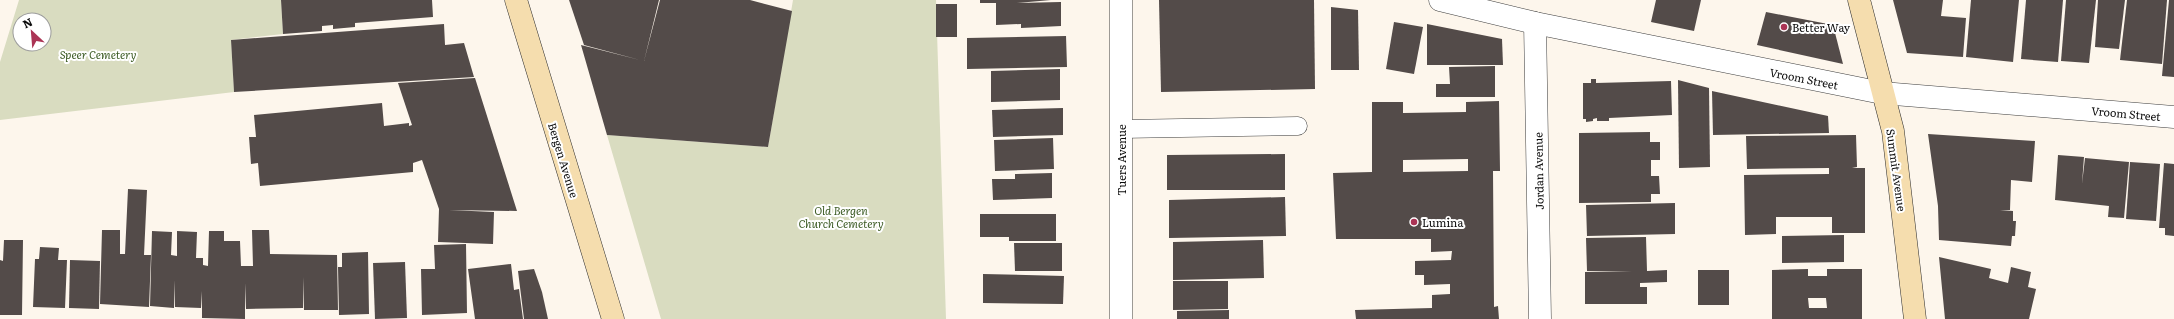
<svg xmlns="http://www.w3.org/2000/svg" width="2174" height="319" viewBox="0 0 2174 319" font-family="Literata,serif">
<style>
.cemetery{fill:#d9dcc0;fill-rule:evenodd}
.building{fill:#534b49;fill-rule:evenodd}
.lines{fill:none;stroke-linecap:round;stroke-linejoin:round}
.lane-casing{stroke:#3e3e3e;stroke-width:19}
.street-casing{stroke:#3e3e3e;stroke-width:23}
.secondary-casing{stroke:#2d2d2d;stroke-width:23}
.lane{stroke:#fff;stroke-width:18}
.street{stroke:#fff;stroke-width:22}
.secondary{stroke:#f5ddae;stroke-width:22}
.poi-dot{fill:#ab3455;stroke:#fff;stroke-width:1.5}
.labels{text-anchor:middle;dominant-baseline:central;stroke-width:4;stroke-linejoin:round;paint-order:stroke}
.poi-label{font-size:11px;fill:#0b0b0b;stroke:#fff;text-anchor:start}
.park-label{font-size:11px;font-style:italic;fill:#3c5b24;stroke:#fff}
.street-label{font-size:11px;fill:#0b0b0b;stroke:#fff}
</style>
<rect width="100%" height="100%" fill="#fdf6ec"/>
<g class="cemetery">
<path d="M 19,0 L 281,0 L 283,34 L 231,40 L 234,92 L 0,120 L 0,62 ZM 20,20 L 44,20 L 44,44 L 20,44 Z"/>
<polygon points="793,0 936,0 946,319 661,319 607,135 768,147"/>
</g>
<g class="building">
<polygon points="281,0 432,0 433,17 355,23 355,27 333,29 333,25 322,26 322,31 283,34"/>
<polygon points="569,0 659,0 644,61 660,0 750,0 792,11 768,147 607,135 581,45 640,60 584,45"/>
<polygon points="980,0 1051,0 1017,3 1061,2 1061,26 1021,28 1021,24 996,25 996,3 980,3"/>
<polygon points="1159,0 1314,0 1315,89 1161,92"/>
<polygon points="1656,0 1701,0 1694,31 1651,22"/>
<polygon points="1893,0 1943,0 1941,16 1966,18 1963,57 1907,53"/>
<polygon points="1971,0 2019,0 2013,62 1966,57"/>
<polygon points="2026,0 2063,0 2058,62 2021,59"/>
<polygon points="2066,0 2096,0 2089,63 2061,61"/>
<polygon points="2098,0 2125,0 2119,49 2095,47"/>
<polygon points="2127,0 2167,0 2162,64 2120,60"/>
<polygon points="2169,0 2174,0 2174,77 2162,76"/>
<rect x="936" y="4" width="21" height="33"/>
<polygon points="1331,7 1358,10 1359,70 1331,70"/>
<polygon points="1766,12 1833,25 1843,64 1757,45"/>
<polygon points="1394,22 1423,27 1414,74 1386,69"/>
<polygon points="444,24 445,45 464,43 474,77 234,92 231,40"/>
<polygon points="1427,24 1502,39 1503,65 1427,65"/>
<polygon points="1066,36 1067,67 967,69 967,38"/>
<polygon points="1495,66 1495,97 1436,97 1436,84 1450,84 1449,67"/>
<polygon points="1060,69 1060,100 991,102 991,71"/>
<polygon points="475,78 517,211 449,210 494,212 493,244 438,242 439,209 422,160 413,163 413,172 260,186 258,163 251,164 249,137 256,137 254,115 382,103 384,126 409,123 409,126 412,125 398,83"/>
<polygon points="1591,79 1596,79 1596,83 1671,81 1672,115 1609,118 1609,121 1597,121 1597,118 1593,119 1593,121 1586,122 1586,119 1583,119 1583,83 1591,83"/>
<polygon points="1678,80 1709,88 1710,167 1679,168"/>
<polygon points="1712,91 1828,116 1829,133 1713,135"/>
<path d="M 1499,101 L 1500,171 L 1493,171 L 1494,307 L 1498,306 L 1499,319 L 1356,319 L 1355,310 L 1432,308 L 1432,295 L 1450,294 L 1450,284 L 1424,285 L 1424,275 L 1415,275 L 1415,261 L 1451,260 L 1452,251 L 1431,252 L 1431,239 L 1336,239 L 1333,173 L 1372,172 L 1372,102 L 1403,102 L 1403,113 L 1466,112 L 1466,102 ZM 1468,159 L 1468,171 L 1403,172 L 1403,160 Z"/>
<polygon points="1063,108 1063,135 993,137 992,110"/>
<polygon points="1650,132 1650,142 1660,142 1660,160 1651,160 1651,176 1659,176 1660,194 1651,194 1651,202 1579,203 1579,133"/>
<polygon points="1928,134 2035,141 2032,182 2011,180 2010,210 2000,210 2013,211 2013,221 2016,221 2015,236 2012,236 2011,246 1939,240 1938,206"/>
<polygon points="1856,135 1857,167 1852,168 1865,168 1865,233 1832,233 1832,217 1776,217 1776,234 1745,235 1744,175 1829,174 1829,168 1747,169 1746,136"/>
<polygon points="1053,138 1054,169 995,171 994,140"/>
<polygon points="1285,154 1285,190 1167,190 1167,155"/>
<polygon points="2058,155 2084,157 2082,184 2085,158 2129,162 2124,218 2108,217 2109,206 2055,200"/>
<polygon points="2130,162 2160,164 2156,221 2126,219"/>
<polygon points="2164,163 2174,164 2174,236 2165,235 2165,228 2159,228"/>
<polygon points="1052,173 1052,198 993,200 992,179 1015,179 1015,174"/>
<polygon points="128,189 147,190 144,255 151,255 149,307 100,304 102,230 120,230 120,254 125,254"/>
<polygon points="1285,197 1286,236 1169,238 1169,200"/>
<polygon points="1675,203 1675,234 1587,236 1586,205"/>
<polygon points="980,214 1056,214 1056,241 1009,241 1009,237 980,237"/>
<polygon points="252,230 269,230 270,254 337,255 338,310 304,310 303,277 303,308 246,309 245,283 245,319 202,318 202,291 201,308 175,307 175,280 174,308 150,306 152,231 172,232 171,255 177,256 177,231 197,232 196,258 203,258 203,265 208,266 209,231 224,231 224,241 240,241 241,266 253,266"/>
<polygon points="1844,235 1844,262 1782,263 1782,236"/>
<polygon points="1646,237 1647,271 1667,270 1667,282 1640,283 1640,287 1647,287 1647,304 1585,304 1585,272 1632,271 1587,271 1586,238"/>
<polygon points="4,240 23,240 22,315 0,315 0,260 3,261"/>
<polygon points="1263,240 1264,278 1173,280 1173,242"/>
<polygon points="1014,243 1062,243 1062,271 1015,271"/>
<polygon points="466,244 467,313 422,315 421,269 435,269 434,245"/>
<polygon points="40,247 59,248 58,260 67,260 65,308 33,307 35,259 39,259"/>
<polygon points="368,252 369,314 339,315 338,267 342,267 342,253"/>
<polygon points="1939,257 1991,269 1989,278 2008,283 2011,267 2031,272 2028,287 2036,289 2029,319 1945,319"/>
<polygon points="70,260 100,261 99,309 69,308"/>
<polygon points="405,262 407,318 375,319 373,263"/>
<polygon points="511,264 514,290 519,289 523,319 475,319 468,269"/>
<polygon points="534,269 542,292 548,319 524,319 518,271"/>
<path d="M 1808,269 L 1808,276 L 1827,276 L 1827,269 L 1862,269 L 1862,319 L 1772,319 L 1772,270 ZM 1808,298 L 1826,298 L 1827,308 L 1809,308 Z"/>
<rect x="1698" y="270" width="31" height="35"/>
<polygon points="983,274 1064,276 1063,304 983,303"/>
<polygon points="1173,281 1228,281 1228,309 1173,310"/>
<polygon points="1229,310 1229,319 1177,319 1177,311"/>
</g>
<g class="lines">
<g class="lane-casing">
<polyline id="lane" points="1121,129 1298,126"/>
</g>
<g class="street-casing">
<g id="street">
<polyline points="1440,0 1535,23 1882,93 2174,117"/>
<polyline points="1535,23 1540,319"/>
<polyline points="1121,319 1121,0"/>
</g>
</g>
<g class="secondary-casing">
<g id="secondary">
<polyline points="516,0 613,319"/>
<polyline points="1859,0 1893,131 1915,319"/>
</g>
</g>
<use href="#lane" class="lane"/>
<use href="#street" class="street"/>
<use href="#secondary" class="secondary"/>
</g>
<g class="poi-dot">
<circle cx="1784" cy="27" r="4"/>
<circle cx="1414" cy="222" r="4"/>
</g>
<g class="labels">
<g class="poi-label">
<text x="1792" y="27">Better Way</text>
<text x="1422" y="222">Lumina</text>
</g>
<g class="park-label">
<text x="98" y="54">Speer Cemetery</text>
<text x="841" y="210">Old Bergen<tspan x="841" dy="13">Church Cemetery</tspan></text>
</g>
<g class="street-label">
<text transform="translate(1804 78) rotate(11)">Vroom Street</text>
<text transform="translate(2126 113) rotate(5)">Vroom Street</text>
<text transform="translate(564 160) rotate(73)">Bergen Avenue</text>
<text transform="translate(1121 160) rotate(-90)">Tuers Avenue</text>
<text transform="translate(1897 170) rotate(82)">Summit Avenue</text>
<text transform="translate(1538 171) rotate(-91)">Jordan Avenue</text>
</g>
</g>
<g transform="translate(32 32) rotate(334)"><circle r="19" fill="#ffffff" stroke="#9d9d9d"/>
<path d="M0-3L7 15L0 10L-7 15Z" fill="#ab3455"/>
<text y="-6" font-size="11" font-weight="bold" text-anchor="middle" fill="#0b0b0b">N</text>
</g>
</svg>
